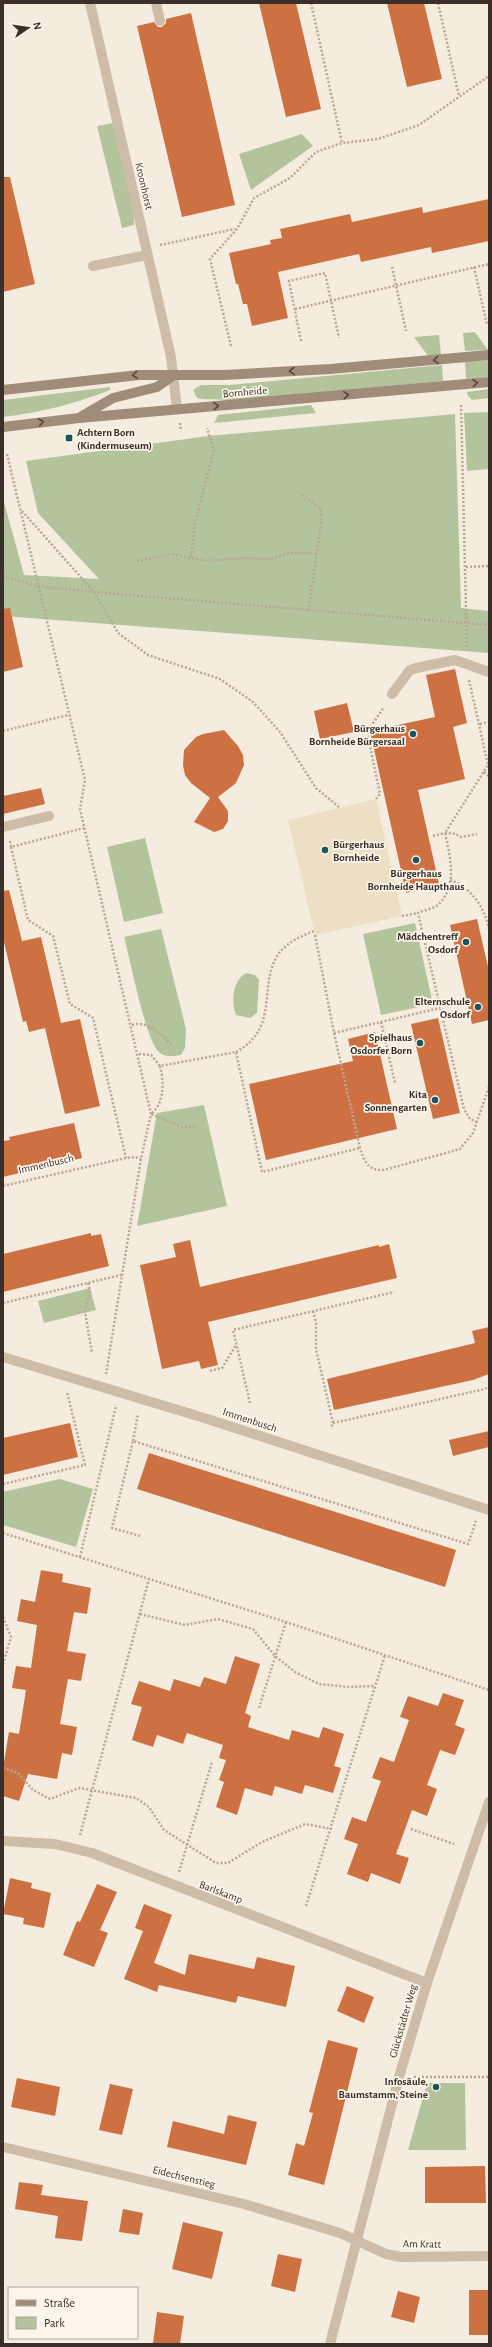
<svg xmlns="http://www.w3.org/2000/svg" width="492" height="2347" viewBox="0 0 492 2347" font-family="'Alegreya Sans',sans-serif">
<style>
.green{fill:#b3c49c}
.plaza{fill:#eddfc4}
.building{fill:#cd7142}
.lines{fill:none;stroke-linecap:round;stroke-linejoin:round}
.path{stroke:#b9a792;stroke-width:2.5;stroke-dasharray:2 2;stroke-linecap:butt}
.lane{stroke:#cdbda8;stroke-width:10}
.street{stroke:#cdbda8;stroke-width:10}
.secondary{stroke:#a18c79;stroke-width:10}
.oneway{stroke:#54473d}
.poi-dot{fill:#1b545e;stroke:#fbf5eb;stroke-width:1.5}
.labels{text-anchor:middle;dominant-baseline:central;stroke-width:3.5;stroke-linejoin:round;paint-order:stroke}
.street-label{font-size:11px;fill:#3a3029;stroke:#fbf5eb}
.poi-label{font-size:11px;font-weight:bold;fill:#3a3029;stroke:#fbf5eb;text-anchor:end}
</style>
<rect width="100%" height="100%" fill="#f4ecde"/>
<g class="green">
<polygon points="113,123 133,207 134,225 122,228 97,126"/>
<polygon points="302,134 313,146 251,190 239,154"/>
<polygon points="475,332 488,350 465,351 463,333"/>
<polygon points="439,335 441,355 428,356 414,337"/>
<polygon points="489,360 489,377 466,379 465,362"/>
<polygon points="442,365 443,381 233,400 202,399 197,398 193,390 201,385 230,385"/>
<path d="M 110,387 L 110,390 C 74,404 42,412 3,417 L 3,400 Z"/>
<polygon points="489,389 489,398 472,400 468,396 467,392"/>
<polygon points="311,405 316,413 214,423 218,415"/>
<polygon points="489,412 489,469 467,471 464,413"/>
<polygon points="455,414 461,608 489,611 489,653 3,616 3,498 24,575 99,579 38,513 26,461 208,436"/>
<polygon points="145,838 163,913 124,922 107,847"/>
<polygon points="415,923 433,1004 381,1015 363,934"/>
<path d="M 161,929 L 186,1029 L 185,1048 L 181,1055 C 172,1056 164,1058 158,1051 C 145,1037 130,958 124,937 Z"/>
<path d="M 246,973 L 255,975 L 259,980 L 257,1013 L 250,1018 L 236,1015 C 231,1002 232,981 246,973 Z"/>
<polygon points="204,1105 227,1206 137,1226 157,1113"/>
<polygon points="90,1288 96,1310 44,1323 38,1301"/>
<polygon points="60,1479 93,1489 76,1547 3,1525 3,1492"/>
<polygon points="427,2083 465,2083 466,2150 408,2150"/>
</g>
<polygon class="plaza" points="376,799 402,916 315,935 288,820"/>
<g class="building">
<polygon points="259,3 296,3 321,109 286,117"/>
<polygon points="387,3 424,3 442,79 407,87"/>
<polygon points="191,13 235,205 182,217 137,26 154,22 158,27 162,27 166,23 166,19"/>
<polygon points="3,177 10,177 35,284 3,292"/>
<polygon points="489,199 489,241 432,253 431,247 361,262 359,254 278,272 288,318 252,326 247,304 243,304 238,284 236,284 229,253 271,244 270,240 282,238 280,229 350,214 352,222 422,207 423,213"/>
<polygon points="10,608 23,667 3,672 3,609"/>
<polygon points="455,669 467,723 453,727 465,779 418,790 439,884 406,893 370,731 435,717 426,675"/>
<polygon points="347,703 354,732 320,739 314,711"/>
<polygon points="224,730 238,746 243,755 244,765 236,783 218,797 228,811 228,821 223,829 214,832 194,822 210,798 191,783 185,775 183,765 184,750 196,737 203,734"/>
<polygon points="41,788 45,804 3,814 3,796"/>
<polygon points="9,890 22,941 41,937 61,1023 80,1019 100,1106 65,1114 45,1028 29,1032 26,1021 23,1022 3,938 3,891"/>
<polygon points="477,919 489,971 489,1020 472,1024 450,925"/>
<polygon points="438,1018 460,1113 433,1119 411,1024"/>
<polygon points="375,1032 397,1129 266,1160 249,1084 353,1061 348,1039"/>
<polygon points="74,1123 82,1158 3,1177 3,1141 10,1140 9,1137"/>
<polygon points="91,1233 91,1236 101,1234 109,1266 3,1292 3,1254"/>
<polygon points="190,1240 200,1287 379,1245 379,1247 389,1244 397,1278 208,1322 218,1365 201,1369 199,1361 162,1369 140,1265 176,1257 173,1244"/>
<polygon points="489,1327 489,1374 473,1380 334,1410 327,1379 475,1343 472,1331"/>
<polygon points="70,1423 78,1457 3,1475 3,1438"/>
<polygon points="489,1431 489,1447 453,1456 449,1440"/>
<polygon points="149,1453 456,1550 445,1587 137,1489"/>
<polygon points="41,1570 63,1574 62,1582 91,1588 87,1614 74,1612 67,1651 86,1654 81,1681 68,1679 60,1724 77,1727 72,1755 62,1753 57,1779 28,1774 19,1801 3,1796 3,1768 9,1732 19,1734 26,1690 12,1688 16,1666 31,1668 37,1625 17,1621 21,1599 35,1602"/>
<polygon points="235,1656 260,1664 245,1713 251,1716 248,1727 289,1740 292,1730 319,1738 323,1727 344,1734 334,1766 341,1768 333,1793 305,1785 302,1794 275,1786 272,1796 245,1788 237,1815 216,1807 224,1782 219,1780 226,1760 219,1758 223,1745 187,1733 183,1744 157,1735 153,1747 132,1740 142,1707 131,1704 139,1681 170,1691 174,1679 200,1687 204,1677 226,1684"/>
<polygon points="443,1693 464,1700 455,1725 465,1729 455,1755 440,1750 427,1785 437,1789 427,1816 412,1810 396,1854 409,1858 400,1884 371,1873 368,1882 347,1874 358,1844 344,1839 352,1817 366,1822 381,1781 372,1778 380,1757 394,1762 409,1720 400,1717 408,1696 438,1706"/>
<polygon points="10,1878 32,1883 31,1888 51,1893 44,1928 23,1924 24,1918 3,1914"/>
<polygon points="97,1884 117,1892 100,1930 108,1933 94,1967 63,1955 77,1921 80,1922"/>
<polygon points="144,1904 172,1915 154,1963 185,1975 189,1954 254,1969 257,1957 295,1966 286,2007 238,1996 236,2003 159,1985 157,1992 124,1979 143,1931 135,1928"/>
<polygon points="347,1986 374,1997 364,2023 337,2011"/>
<polygon points="328,2040 358,2048 324,2185 288,2175 296,2143 304,2146 313,2113 309,2112"/>
<polygon points="17,2078 60,2087 55,2116 11,2107"/>
<polygon points="110,2084 133,2089 122,2135 99,2130"/>
<polygon points="228,2115 257,2122 246,2165 167,2147 173,2121 224,2134"/>
<polygon points="485,2166 486,2203 425,2203 425,2167"/>
<polygon points="19,2182 43,2185 41,2195 88,2201 82,2241 55,2238 58,2216 15,2209"/>
<polygon points="123,2209 143,2213 139,2235 119,2232"/>
<polygon points="183,2222 223,2232 212,2279 172,2269"/>
<polygon points="278,2254 302,2259 295,2292 271,2286"/>
<rect x="469" y="2290" width="20" height="45"/>
<polygon points="398,2291 420,2297 414,2323 391,2317"/>
<polygon points="157,2312 184,2316 180,2344 153,2344"/>
</g>
<g class="lines">
<g class="path">
<polyline points="311,3 342,143"/>
<polyline points="438,3 459,96"/>
<polyline points="160,245 235,229"/>
<polyline points="392,267 406,331"/>
<polyline points="474,267 487,325"/>
<polyline points="295,309 489,264"/>
<polyline points="301,341 289,281 325,273 339,338"/>
<polyline points="231,346 210,259 237,229 254,198 290,178 316,152 342,143 378,139 419,125 489,76"/>
<polyline points="461,405 467,649"/>
<polyline points="180,423 181,431"/>
<polyline points="7,454 85,780 80,809 151,1114 141,1159 106,1374"/>
<polyline points="302,495 320,508 322,519 308,611"/>
<polyline points="22,511 94,592 118,633 148,655 220,679 253,702 280,732 316,788 340,808"/>
<polyline points="191,557 195,523 214,450 207,428"/>
<polyline points="137,561 171,554 207,561 241,558 269,559 290,553 317,553"/>
<polyline points="466,567 489,566"/>
<polyline points="3,576 37,586 94,592 489,625"/>
<path d="M 469,680 L 488,765 L 445,833 C 450,856 458,885 439,904 C 434,909 424,910 418,913 L 464,1109 L 470,1119 L 477,1122"/>
<polyline points="480,724 489,722"/>
<polyline points="3,731 68,715"/>
<polyline points="484,772 489,776"/>
<polyline points="376,799 380,794 367,732 384,707"/>
<path d="M 433,836 C 444,833 452,831 461,837 L 477,834"/>
<polyline points="10,841 11,847 84,828"/>
<polyline points="11,847 28,920 53,936 70,1004 93,1018 126,1158"/>
<path d="M 450,880 C 471,887 484,907 489,928"/>
<polyline points="402,916 418,913"/>
<path d="M 315,935 L 334,1033 L 360,1148 C 364,1161 368,1171 384,1170 L 460,1149 L 473,1133 L 489,1087"/>
<polyline points="381,1022 395,1083"/>
<path d="M 132,1025 C 148,1020 161,1034 172,1045"/>
<polyline points="334,1033 440,1008"/>
<path d="M 236,1052 C 282,1027 256,983 280,952 C 289,941 302,936 314,931"/>
<polyline points="139,1054 151,1055 160,1066 236,1052 262,1172 360,1148"/>
<path d="M 160,1066 C 164,1082 165,1102 151,1114 L 182,1127 L 196,1127"/>
<polyline points="3,1186 126,1158 135,1157 141,1159"/>
<polyline points="88,1283 90,1292 85,1312 92,1353"/>
<polyline points="3,1303 121,1275"/>
<polyline points="313,1311 316,1323 316,1349 333,1423 331,1428"/>
<polyline points="210,1371 222,1368 236,1345"/>
<polyline points="250,1403 233,1330 394,1292"/>
<polyline points="333,1423 485,1389 489,1386"/>
<polyline points="133,1441 138,1414"/>
<polyline points="3,1484 85,1465 67,1392"/>
<polyline points="3,1533 286,1622 489,1690"/>
<polyline points="140,1536 112,1528 133,1441 468,1544 476,1521"/>
<polyline points="80,1557 116,1406"/>
<polyline points="140,1614 185,1625 218,1619 253,1629 275,1656 295,1672 319,1684 349,1687 375,1686"/>
<polyline points="3,1617 11,1637 3,1664"/>
<polyline points="259,1708 286,1622"/>
<polyline points="3,1768 18,1773 33,1790 50,1799 79,1788 136,1798 149,1807 164,1830 216,1863 228,1863 262,1842 305,1824 332,1829"/>
<polyline points="411,1829 454,1844"/>
<polyline points="80,1835 149,1579"/>
<polyline points="179,1872 212,1762"/>
<polyline points="306,1906 385,1655"/>
<polyline points="414,2077 489,2077"/>
</g>
<g class="lane">
<polyline points="156,3 160,21"/>
<polyline points="93,266 147,255"/>
<polyline points="392,694 410,670 416,668 455,660 489,672"/>
<polyline points="3,827 49,816"/>
</g>
<g class="street">
<polyline points="90,3 171,357 177,409"/>
<polyline points="3,1357 201,1417 489,1510"/>
<polyline points="3,1841 55,1844 92,1853 427,1983"/>
<polyline points="3,2147 244,2204 340,2233 386,2254 401,2257 489,2256"/>
<polyline points="330,2344 399,2077 427,1983 489,1802"/>
</g>
<g class="secondary">
<polyline points="3,390 139,375 224,375 330,369 489,355"/>
<polyline points="82,416 113,398 157,387 174,375"/>
<polyline points="3,427 79,418 489,382"/>
</g>
</g>
<defs><path id="oneway-chevron" d="M-2-3.5L2.5 0L-2 3.5" fill="none" stroke-width="1.6" stroke-linecap="round" stroke-linejoin="round"/></defs>
<g class="oneway">
<use href="#oneway-chevron" transform="translate(436 360) rotate(175)"/>
<use href="#oneway-chevron" transform="translate(292 371) rotate(177)"/>
<use href="#oneway-chevron" transform="translate(135 375) rotate(175)"/>
<use href="#oneway-chevron" transform="translate(475 383) rotate(-5)"/>
<use href="#oneway-chevron" transform="translate(346 395) rotate(-5)"/>
<use href="#oneway-chevron" transform="translate(216 406) rotate(-3)"/>
<use href="#oneway-chevron" transform="translate(41 422) rotate(-8)"/>
</g>
<g class="poi-dot">
<rect x="65" y="434" width="8" height="8" rx="2"/>
<circle cx="413" cy="734" r="4"/>
<circle cx="325" cy="850" r="4"/>
<circle cx="416" cy="860" r="4"/>
<circle cx="466" cy="942" r="4"/>
<circle cx="478" cy="1007" r="4"/>
<circle cx="420" cy="1043" r="4"/>
<circle cx="435" cy="1100" r="4"/>
<circle cx="436" cy="2087" r="4"/>
</g>
<g class="labels">
<g class="street-label">
<text transform="translate(144 186) rotate(77)">Kroonhorst</text>
<text transform="translate(245 392) rotate(-5)">Bornheide</text>
<text transform="translate(46 1164) rotate(-13)">Immenbusch</text>
<text transform="translate(250 1420) rotate(18)">Immenbusch</text>
<text transform="translate(221 1892) rotate(21)">Barlskamp</text>
<text transform="translate(403 2021) rotate(-74)">Glückstädter Weg</text>
<text transform="translate(184 2177) rotate(14)">Eidechsenstieg</text>
<text transform="translate(422 2244) rotate(1)">Am Kratt</text>
</g>
<g class="poi-label">
<text x="77" y="432" text-anchor="start">Achtern Born<tspan x="77" dy="13">(Kindermuseum)</tspan></text>
<text x="405" y="728">Bürgerhaus<tspan x="405" dy="13">Bornheide Bürgersaal</tspan></text>
<text x="333" y="844" text-anchor="start">Bürgerhaus<tspan x="333" dy="13">Bornheide</tspan></text>
<text x="416" y="873" text-anchor="middle">Bürgerhaus<tspan x="416" dy="13">Bornheide Haupthaus</tspan></text>
<text x="458" y="936">Mädchentreff<tspan x="458" dy="13">Osdorf</tspan></text>
<text x="470" y="1001">Elternschule<tspan x="470" dy="13">Osdorf</tspan></text>
<text x="412" y="1037">Spielhaus<tspan x="412" dy="13">Osdorfer Born</tspan></text>
<text x="427" y="1094">Kita<tspan x="427" dy="13">Sonnengarten</tspan></text>
<text x="428" y="2081">Infosäule,<tspan x="428" dy="13">Baumstamm, Steine</tspan></text>
</g>
</g>
<rect width="492" height="2347" fill="none" stroke="#3a3029" stroke-width="8"/>
<rect x="8" y="2287" width="130" height="52" fill="#fbf5eb" stroke="#aea69d"/>
<rect x="16" y="2300" width="20" height="6" fill="#a18c79" stroke="#aea69d"/>
<text x="44" y="2307" font-size="12" fill="#3a3029">Straße</text>
<rect x="16" y="2317" width="20" height="12" fill="#b3c49c" stroke="#aea69d"/>
<text x="44" y="2327" font-size="12" fill="#3a3029">Park</text>
<g transform="translate(28 28) rotate(77)" stroke="#fbf5eb" stroke-width="3" paint-order="stroke">
<path d="M0-3L7 15L0 10L-7 15Z" fill="#3a3029"/>
<text y="-6" font-size="11" font-weight="bold" text-anchor="middle" fill="#3a3029">N</text>
</g>
</svg>
